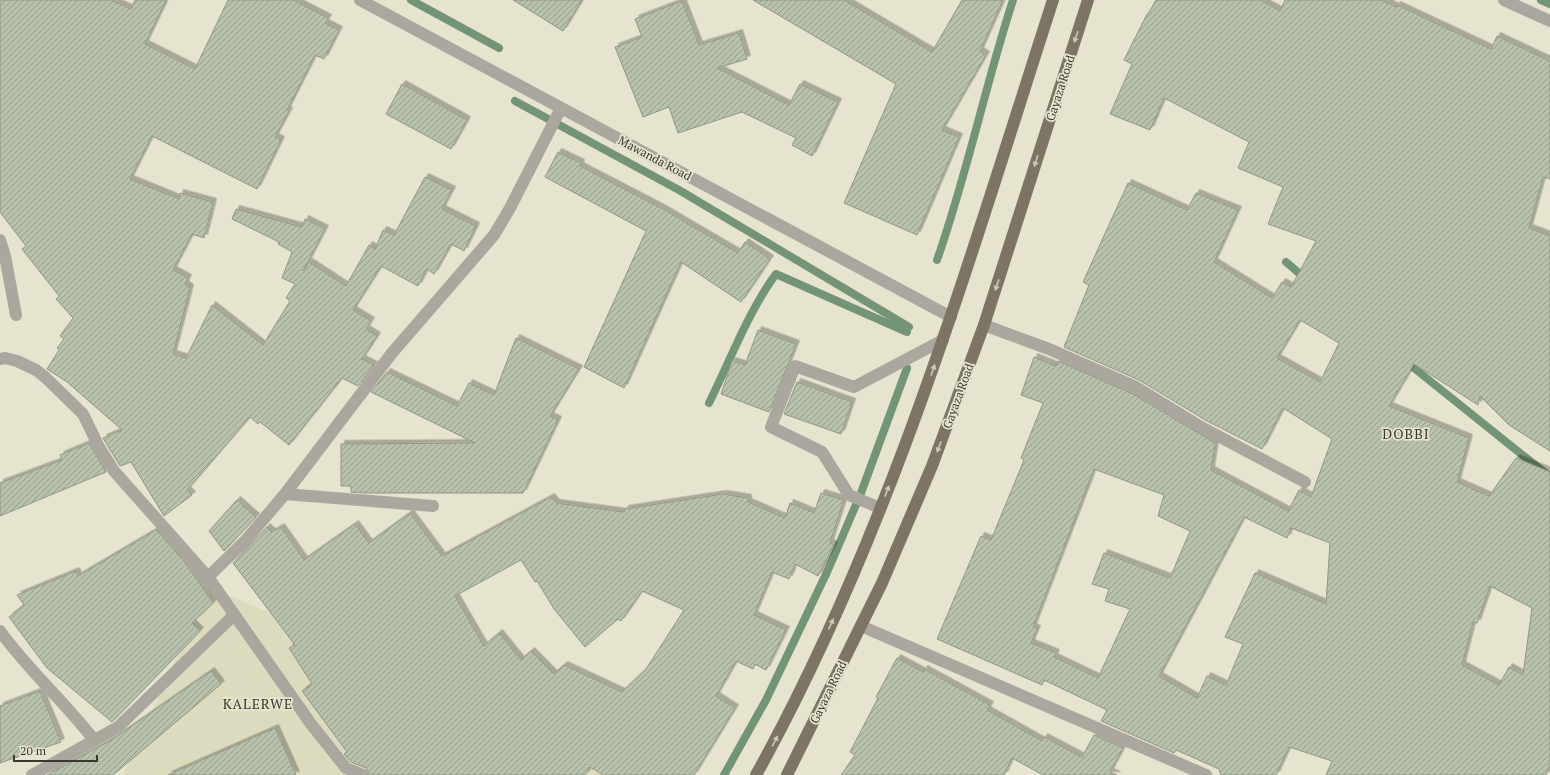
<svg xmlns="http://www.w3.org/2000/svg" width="1550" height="775" viewBox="0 0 1550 775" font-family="'PT Serif',serif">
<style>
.built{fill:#dddbbd}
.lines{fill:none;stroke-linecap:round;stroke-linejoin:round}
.stream{stroke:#739575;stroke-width:8}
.building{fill:url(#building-hatch);stroke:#8f9884;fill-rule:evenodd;filter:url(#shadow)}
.minor{stroke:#aba69e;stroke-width:12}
.major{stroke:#7d7464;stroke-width:12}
.oneway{fill:#ccc8b4}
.labels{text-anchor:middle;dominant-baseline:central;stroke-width:3.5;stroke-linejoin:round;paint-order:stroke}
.street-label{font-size:12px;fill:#3a3930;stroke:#e6e4ce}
.quarter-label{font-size:14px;letter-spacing:1px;fill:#3a3930;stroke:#e6e4ce}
</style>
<defs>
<pattern id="building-hatch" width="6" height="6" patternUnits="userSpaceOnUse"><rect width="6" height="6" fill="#b8c1ac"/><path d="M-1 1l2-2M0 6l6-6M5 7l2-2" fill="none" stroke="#979e8c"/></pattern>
<filter id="shadow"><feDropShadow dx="3.5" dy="-3.5" stdDeviation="0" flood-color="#0004"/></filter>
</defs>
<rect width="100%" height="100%" fill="#e6e4ce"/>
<polygon class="built" points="209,586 407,674 618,775 123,775"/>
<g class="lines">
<g class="stream">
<polyline points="411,0 499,48"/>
<polyline points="1541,0 1550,4"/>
<polyline points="515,101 679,190 909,327"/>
<path d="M 937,260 C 967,175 985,86 1013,0"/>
<polyline points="1286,262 1307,280"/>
<polyline points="1404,360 1550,477"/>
<path d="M 709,403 C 729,363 749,310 776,274 L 907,332"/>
<polyline points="724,775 766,700 828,570 861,493 907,368"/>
</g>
</g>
<g class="building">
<polygon points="0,0 111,0 131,9 135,0 166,0 145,44 195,69 228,0 293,0 328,18 325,23 339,30 324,59 315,55 287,110 289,111 275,137 281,140 257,189 152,136 130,179 179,199 180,193 213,202 204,238 192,234 173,270 188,278 185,284 190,288 173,354 186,358 212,305 263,345 290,301 286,298 295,284 282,278 292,252 278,244 279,242 232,219 236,209 302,227 305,219 325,229 303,271 309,262 346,286 369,245 375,249 383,230 394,235 425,177 452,190 442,209 476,226 464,251 451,244 434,274 427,269 418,286 381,266 353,310 371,321 366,329 377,336 362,359 374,365 358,386 342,378 289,445 260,422 258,424 250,417 187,490 192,495 164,516 131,462 120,466 103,438 122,430 67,382 47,369 59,350 57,348 64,339 60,336 73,318 56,299 59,296 22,249 26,246 0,212"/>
<polygon points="513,0 582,0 563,31"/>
<polygon points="753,0 844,0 932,52 962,0 1003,0 980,51 986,55 942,130 959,137 917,235 844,203 896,84"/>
<path d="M 1156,0 L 1260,0 L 1280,11 L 1285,0 L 1381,0 L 1396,7 L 1397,5 L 1491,49 L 1497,36 L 1550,61 L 1550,179 L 1543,177 L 1529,228 L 1550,236 L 1550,451 L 1509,425 L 1480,396 L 1478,405 L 1414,364 L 1389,406 L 1469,438 L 1457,482 L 1489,496 L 1516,458 L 1550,472 L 1550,763 L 1546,775 L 1326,775 L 1332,761 L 1289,747 L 1276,775 L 1221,775 L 1219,769 L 1176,750 L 1174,753 L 1101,721 L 1107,710 L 1044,680 L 1042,685 L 937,639 L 981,536 L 991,540 L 1024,460 L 1021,458 L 1043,403 L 1021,395 L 1034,357 L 1056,366 L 1058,361 L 1133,394 L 1215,443 L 1211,470 L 1288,511 L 1299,490 L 1311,497 L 1332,439 L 1283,408 L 1262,449 L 1207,421 L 1139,380 L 1064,347 L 1089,285 L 1083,282 L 1128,183 L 1187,210 L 1196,193 L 1238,210 L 1214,262 L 1272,298 L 1282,282 L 1291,287 L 1316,241 L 1268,224 L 1283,187 L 1238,168 L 1249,142 L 1164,98 L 1150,130 L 1110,114 L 1132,64 L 1124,60 L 1147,14 L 1148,14 ZM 1300,320 L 1339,343 L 1320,382 L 1277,358 ZM 1094,469 L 1164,495 L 1158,516 L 1190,531 L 1170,578 L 1104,553 L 1092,584 L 1109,589 L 1105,601 L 1130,609 L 1098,678 L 1054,657 L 1056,653 L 1031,643 L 1037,629 L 1033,627 ZM 1244,517 L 1287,538 L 1291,528 L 1330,543 L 1326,604 L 1255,573 L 1225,637 L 1243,644 L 1226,685 L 1207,676 L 1197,698 L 1159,676 ZM 1490,586 L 1532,608 L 1523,675 L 1509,667 L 1499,685 L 1462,665 L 1473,622 L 1477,623 Z"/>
<polygon points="682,1 699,45 739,33 747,59 717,68 789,105 800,84 838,102 812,156 792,145 796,138 742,112 678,133 669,107 643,117 615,47 642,37 635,19"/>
<polygon points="402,84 467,120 451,149 386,114"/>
<polygon points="558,152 581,163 580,166 661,208 738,253 745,242 770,259 741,302 681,262 624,388 584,367 646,231 545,177"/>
<polygon points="758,330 796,344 769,412 721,394 732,361 745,365"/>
<polygon points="516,338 579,369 550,416 558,420 523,493 364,493 351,492 351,486 341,486 341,444 475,443 371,392 387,372 457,406 469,383 494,395"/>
<polygon points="797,382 852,402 841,434 784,414"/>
<polygon points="89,443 106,472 0,516 0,483 62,460 60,455"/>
<path d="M 821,493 L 844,500 L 830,543 L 834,545 L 818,576 L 795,564 L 789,579 L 772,572 L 754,615 L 786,630 L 766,670 L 755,664 L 753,669 L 736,661 L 716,696 L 735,708 L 694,775 L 603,775 L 590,767 L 585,775 L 370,775 L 366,768 L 351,762 L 344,754 L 347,752 L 302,691 L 312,684 L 289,648 L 295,645 L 233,563 L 267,527 L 272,532 L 281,527 L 304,560 L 355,524 L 369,543 L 410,513 L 442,556 L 551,497 L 556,503 L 624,512 L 625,509 L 723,494 L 748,498 L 748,502 L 785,518 L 790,503 L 814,513 ZM 521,560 L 535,582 L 537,581 L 554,609 L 585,647 L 618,619 L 621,621 L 642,591 L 684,610 L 646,669 L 622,692 L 564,665 L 554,674 L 531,651 L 521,660 L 499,633 L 484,646 L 455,596 Z"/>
<polygon points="237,500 256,517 224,551 209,531"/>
<polygon points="156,530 184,561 213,603 192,623 200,631 112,722 47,668 9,617 24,605 17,595 76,571 78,576"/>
<polygon points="897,658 923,672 924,669 990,705 987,710 1042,741 1044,737 1082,757 1094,735 1123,748 1110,772 1117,775 1043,775 1012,758 1004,775 841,775 855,755 850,752 878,698 876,697"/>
<polygon points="211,671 221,684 113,775 47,775 113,739"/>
<polygon points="40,691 61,742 0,763 0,706"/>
<polygon points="275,728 296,775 168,775"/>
</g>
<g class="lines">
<g class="minor">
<polyline points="360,0 951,317"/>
<polyline points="1504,0 1550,21"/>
<polyline points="0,240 5,256 16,315"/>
<polyline points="984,325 1049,349 1136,387 1203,428 1305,482"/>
<polyline points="0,359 5,358 17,361 36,370 45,377 83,414 99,447 114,471 208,577 311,724 346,768 363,775"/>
<polyline points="285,494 433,506"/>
<polyline points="880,508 849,495 822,452 771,427 795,366 854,387 943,340"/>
<polyline points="208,577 246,540 285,494 392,353 494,235 510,208 561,108"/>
<polyline points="861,626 1206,775"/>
<path d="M 0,631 C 28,670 65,702 94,740"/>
<polyline points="32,775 118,727 234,615"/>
</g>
<g class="major">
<path d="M 756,775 C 891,532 968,263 1053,0"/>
<polyline points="787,775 882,583 932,466 984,325 1088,0"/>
</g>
</g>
<defs><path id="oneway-solid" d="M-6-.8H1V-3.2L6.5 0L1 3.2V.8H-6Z"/></defs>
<g class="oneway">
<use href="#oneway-solid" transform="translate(1076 37) rotate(108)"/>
<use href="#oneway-solid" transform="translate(1036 161) rotate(108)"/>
<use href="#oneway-solid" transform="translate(997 285) rotate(108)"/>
<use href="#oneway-solid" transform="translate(933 370) rotate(-71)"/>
<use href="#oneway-solid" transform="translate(939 447) rotate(110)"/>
<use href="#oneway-solid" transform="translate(887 491) rotate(-69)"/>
<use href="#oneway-solid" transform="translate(831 624) rotate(-66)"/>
<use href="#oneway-solid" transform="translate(775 741) rotate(-63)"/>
</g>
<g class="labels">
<g class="street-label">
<text transform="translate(1060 88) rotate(-72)">Gayaza Road</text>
<text transform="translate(655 158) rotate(28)">Mawanda Road</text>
<text transform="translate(958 396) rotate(-70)">Gayaza Road</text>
<text transform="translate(828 692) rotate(-64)">Gayaza Road</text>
</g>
<g class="quarter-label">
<text x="1406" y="433">DOBBI</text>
<text x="258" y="703">KALERWE</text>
</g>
</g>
<path d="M14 755v6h83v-6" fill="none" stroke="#3a3930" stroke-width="2"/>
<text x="20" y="755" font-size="12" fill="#3a3930" stroke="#e6e4ce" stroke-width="3" paint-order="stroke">20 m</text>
</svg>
